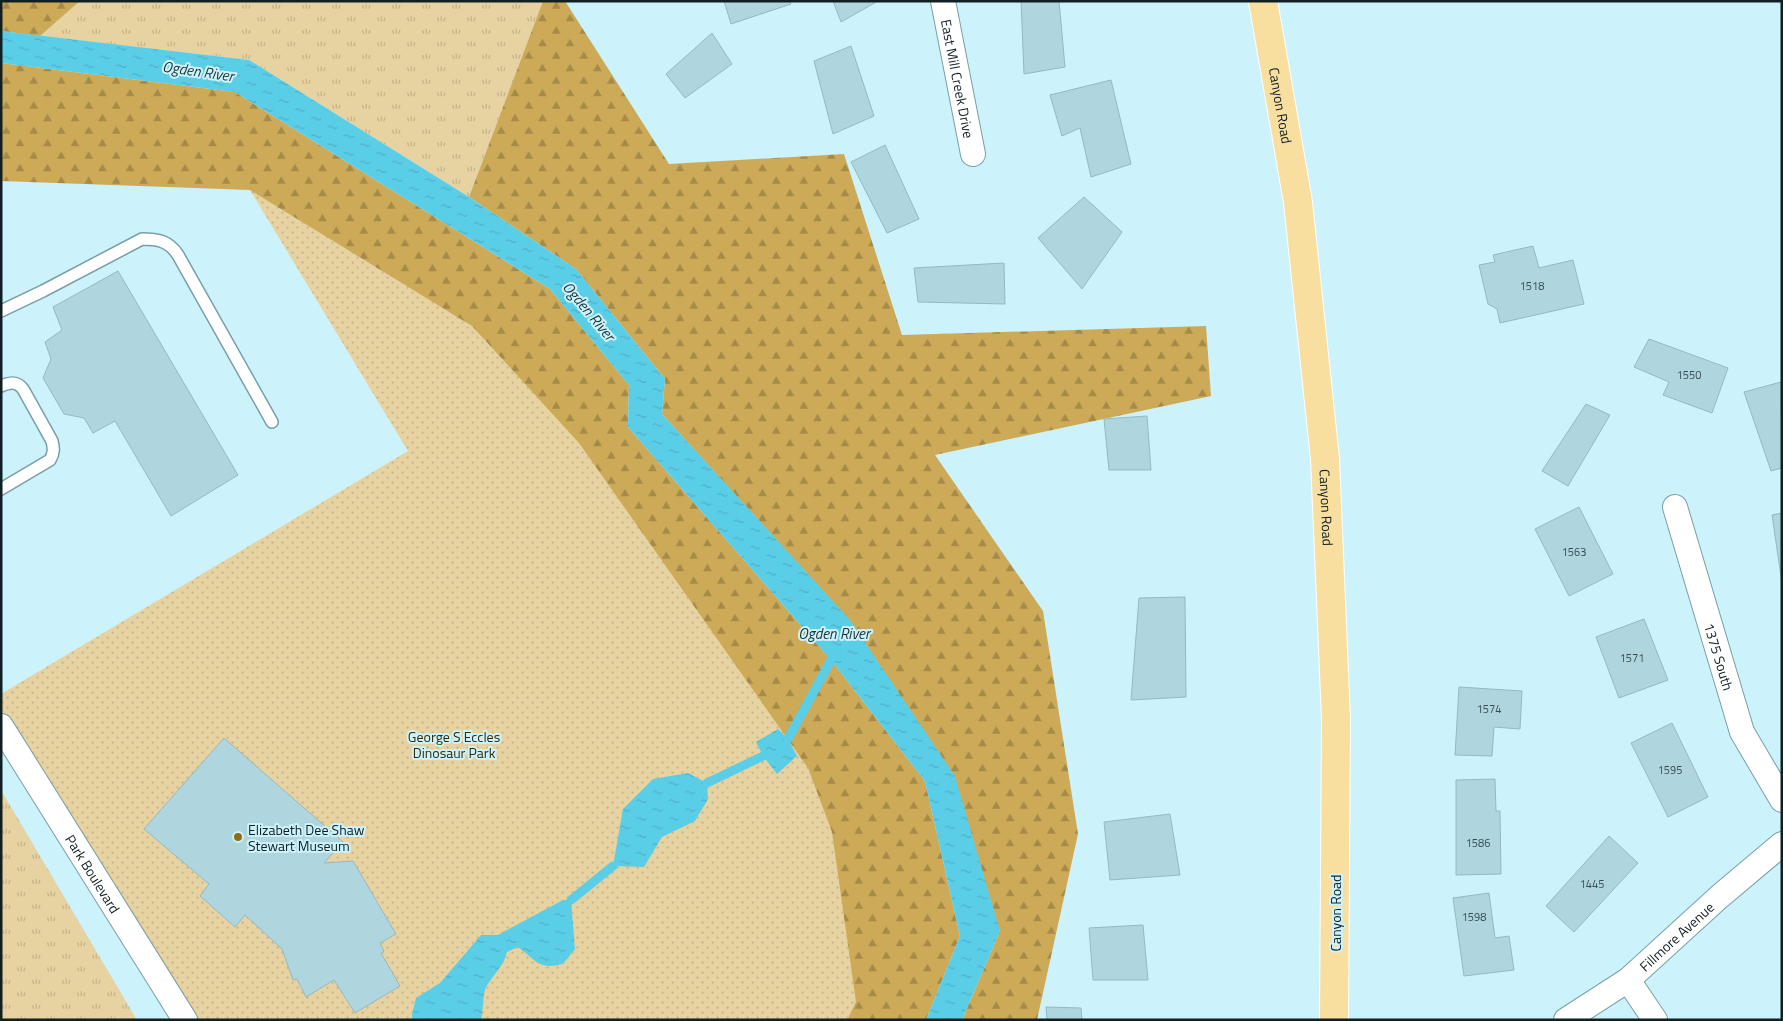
<svg xmlns="http://www.w3.org/2000/svg" width="1783" height="1021" viewBox="0 0 1783 1021" font-family="'Titillium Web',sans-serif">
<style>
.grass{fill:url(#grass-tufts)}
.forest{fill:url(#forest-firs)}
.park{fill:url(#park-dots)}
.water{fill:url(#water-ripples)}
.lines{fill:none;stroke-linecap:round;stroke-linejoin:round}
.stream{stroke:#5bcee7;stroke-width:9}
.building{fill:#afd5df;stroke:#94b9c2}
.service-casing{stroke:#799ea7;stroke-width:14}
.minor-casing{stroke:#799ea7;stroke-width:26}
.primary-casing{stroke:#fff;stroke-width:30}
.service{stroke:#fff;stroke-width:11}
.minor{stroke:#fff;stroke-width:24}
.primary{stroke:#f8dfa0;stroke-width:28}
.poi-dot{fill:#8e6e11;stroke:#ccf3fc;stroke-width:2}
.labels{text-anchor:middle;dominant-baseline:central;stroke-width:4;stroke-linejoin:round;paint-order:stroke}
.number-label{font-size:11px;fill:#384c51}
.street-label{font-size:14px;fill:#101f22;stroke:#ccf3fc}
.park-label{font-size:14px;fill:#372904;stroke:#ccf3fc}
.poi-label{font-size:14px;fill:#101f22;stroke:#ccf3fc;text-anchor:start}
.water-label{font-size:15px;font-style:italic;fill:#1c3136;stroke:#ccf3fc}
</style>
<defs>
<pattern id="grass-tufts" width="24" height="20" patternUnits="userSpaceOnUse" patternTransform="scale(1.25)"><rect width="24" height="20" fill="#e7d2a1"/><path d="M3 7l-1-3M5 7V3M7 7l1-3M15 17l-1-3M17 17v-4M19 17l1-3" fill="none" stroke="#c5b48a"/></pattern>
<pattern id="forest-firs" width="22" height="20" patternUnits="userSpaceOnUse" patternTransform="scale(1.25)"><rect width="22" height="20" fill="#cdaa58"/><path d="M5 1l3.5 6h-7zM16 11l3.5 6h-7z" fill="#a58a48"/></pattern>
<pattern id="park-dots" width="8" height="8" patternUnits="userSpaceOnUse" patternTransform="scale(1.25)"><rect width="8" height="8" fill="#e7d2a1"/><path d="M2 2h.1M6 6h.1" fill="none" stroke="#c5b48a" stroke-width="1.8" stroke-linecap="round"/></pattern>
<pattern id="water-ripples" width="26" height="14" patternUnits="userSpaceOnUse" patternTransform="scale(1.25)"><rect width="26" height="14" fill="#5bcee7"/><path d="M2 4q2-2 4 0t4 0M15 11q2-2 4 0t4 0" fill="none" stroke="#4eb0c6"/></pattern>
</defs>
<rect width="100%" height="100%" fill="#ccf3fc"/>
<g class="grass">
<polygon points="80,1 543,1 469,197 249,60 40,36"/>
<polygon points="1,790 137,1020 1,1020"/>
</g>
<g class="forest">
<polygon points="1,1 80,1 40,36 1,31"/>
<polygon points="543,1 565,1 669,164 844,154 902,335 1206,326 1211,396 935,455 1043,611 1078,834 1037,1020 962,1020 1000,931 850,621 662,414 665,379 576,269 469,197"/>
<polygon points="1,63 235,92 550,289 629,385 628,427 831,660 925,781 960,936 926,1020 847,1020 855,1002 250,190 1,181"/>
</g>
<polygon class="park" points="250,190 472,326 579,443 808,768 832,832 856,1002 847,1020 191,1020 1,709 1,694 408,451"/>
<g class="water">
<polygon points="1,31 249,60 469,197 576,269 665,379 662,414 850,620 955,776 1000,931 962,1020 926,1020 960,936 925,781 831,660 628,427 629,385 550,289 235,92 1,63"/>
<polygon points="778,729 788,739 797,756 777,774 763,756 756,742"/>
<polygon points="688,773 707,783 708,799 695,821 662,837 644,867 613,866 623,809 653,779"/>
<path d="M 563,900 L 571,900 L 575,949 L 563,964 C 538,970 537,961 518,947 L 507,952 C 504,966 493,975 486,987 C 483,993 483,1012 481,1020 L 412,1020 L 412,1014 L 416,998 L 440,983 L 481,935 L 498,935 Z"/>
</g>
<g class="lines">
<g class="stream">
<polyline points="788,739 831,660 833,648"/>
<polyline points="707,783 763,756"/>
<polyline points="571,900 613,866"/>
</g>
</g>
<g class="building">
<polygon points="724,1 790,1 791,4 731,24"/>
<polygon points="833,1 878,1 841,22"/>
<polygon points="1021,1 1059,1 1065,67 1024,74"/>
<polygon points="712,33 732,64 685,98 666,74"/>
<polygon points="851,46 874,116 833,134 814,61"/>
<polygon points="1111,80 1131,164 1091,177 1080,128 1062,136 1050,95"/>
<polygon points="885,145 919,219 887,233 851,162"/>
<polygon points="1084,197 1122,232 1082,289 1038,238"/>
<polygon points="1533,246 1539,268 1573,260 1584,304 1500,323 1497,309 1488,304 1479,265 1495,262 1493,255"/>
<polygon points="1004,263 1005,304 918,302 914,268"/>
<polygon points="118,271 238,475 171,516 115,421 93,433 84,418 64,414 43,378 51,359 45,342 62,330 53,307"/>
<polygon points="1649,339 1728,368 1712,413 1663,395 1669,382 1634,367"/>
<polygon points="1781,382 1782,468 1771,471 1744,392"/>
<polygon points="1586,404 1610,415 1568,486 1542,471"/>
<polygon points="1147,416 1151,470 1109,470 1104,419"/>
<polygon points="1579,507 1613,574 1569,596 1535,529"/>
<polygon points="1782,513 1782,583 1772,515"/>
<polygon points="1185,597 1186,697 1131,700 1139,598"/>
<polygon points="1644,619 1668,680 1619,698 1596,637"/>
<polygon points="1459,687 1522,691 1520,729 1494,727 1492,756 1455,755"/>
<polygon points="1672,723 1708,797 1668,817 1631,743"/>
<polygon points="224,738 343,842 324,863 353,861 396,934 380,943 384,951 381,953 400,986 355,1013 334,980 306,997 297,979 293,980 282,949 245,915 235,927 200,896 209,884 144,829"/>
<polygon points="1495,779 1496,811 1500,811 1501,874 1456,875 1456,780"/>
<polygon points="1170,814 1180,875 1110,880 1104,822"/>
<polygon points="1609,836 1638,863 1574,932 1546,906"/>
<polygon points="1489,893 1495,938 1509,936 1514,970 1464,976 1453,898"/>
<polygon points="1143,925 1148,980 1093,980 1089,928"/>
<polygon points="1046,1007 1081,1008 1082,1020 1047,1020"/>
</g>
<g class="lines">
<g class="service-casing">
<g id="service">
<path d="M 1,311 L 43,291 L 142,239 C 158,239 169,241 178,255 L 272,422"/>
<path d="M 1,386 C 10,382 17,381 23,389 L 52,441 C 54,449 54,453 50,460 L 1,489"/>
</g>
</g>
<g class="minor-casing">
<g id="minor">
<path id="s1" d="M 943,1 L 973,154"/>
<path id="s2" d="M 1675,507 L 1742,732 L 1782,800"/>
<path id="s3" d="M 1,726 L 185,1020"/>
<polyline points="1628,980 1655,1020"/>
<path id="s4" d="M 1566,1020 L 1628,980 L 1719,897 L 1782,844"/>
</g>
</g>
<g class="primary-casing">
<g id="primary">
<path id="s5" d="M 1263,1 L 1298,202 L 1325,459 L 1336,719 L 1334,1020"/>
</g>
</g>
<use href="#service" class="service"/>
<use href="#minor" class="minor"/>
<use href="#primary" class="primary"/>
</g>
<circle class="poi-dot" cx="238" cy="837" r="5"/>
<g class="labels">
<g class="number-label">
<text x="1532" y="286">1518</text>
<text x="1689" y="375">1550</text>
<text x="1574" y="552">1563</text>
<text x="1632" y="658">1571</text>
<text x="1489" y="709">1574</text>
<text x="1670" y="770">1595</text>
<text x="1478" y="843">1586</text>
<text x="1592" y="884">1445</text>
<text x="1474" y="917">1598</text>
</g>
<g class="street-label">
<text stroke="none"><textPath href="#s1" startOffset="79">East Mill Creek Drive</textPath></text>
<text stroke="none"><textPath href="#s5" startOffset="106">Canyon Road</textPath></text>
<text stroke="none"><textPath href="#s5" startOffset="511">Canyon Road</textPath></text>
<text stroke="none"><textPath href="#s2" startOffset="156">1375 South</textPath></text>
<text stroke="none"><textPath href="#s3" startOffset="174">Park Boulevard</textPath></text>
<text transform="translate(1335 913) rotate(-90)">Canyon Road</text>
<text stroke="none"><textPath href="#s4" startOffset="139">Fillmore Avenue</textPath></text>
</g>
<g class="park-label">
<text x="454" y="736">George S Eccles<tspan x="454" dy="16">Dinosaur Park</tspan></text>
</g>
<g class="poi-label">
<text x="248" y="829">Elizabeth Dee Shaw<tspan x="248" dy="16">Stewart Museum</tspan></text>
</g>
<g class="water-label">
<text transform="translate(198 71) rotate(8)">Ogden River</text>
<text transform="translate(589 311) rotate(50)">Ogden River</text>
<text x="834" y="633">Ogden River</text>
</g>
</g>
<rect width="1783" height="1021" fill="none" stroke="#101f22" stroke-width="5"/>
</svg>
